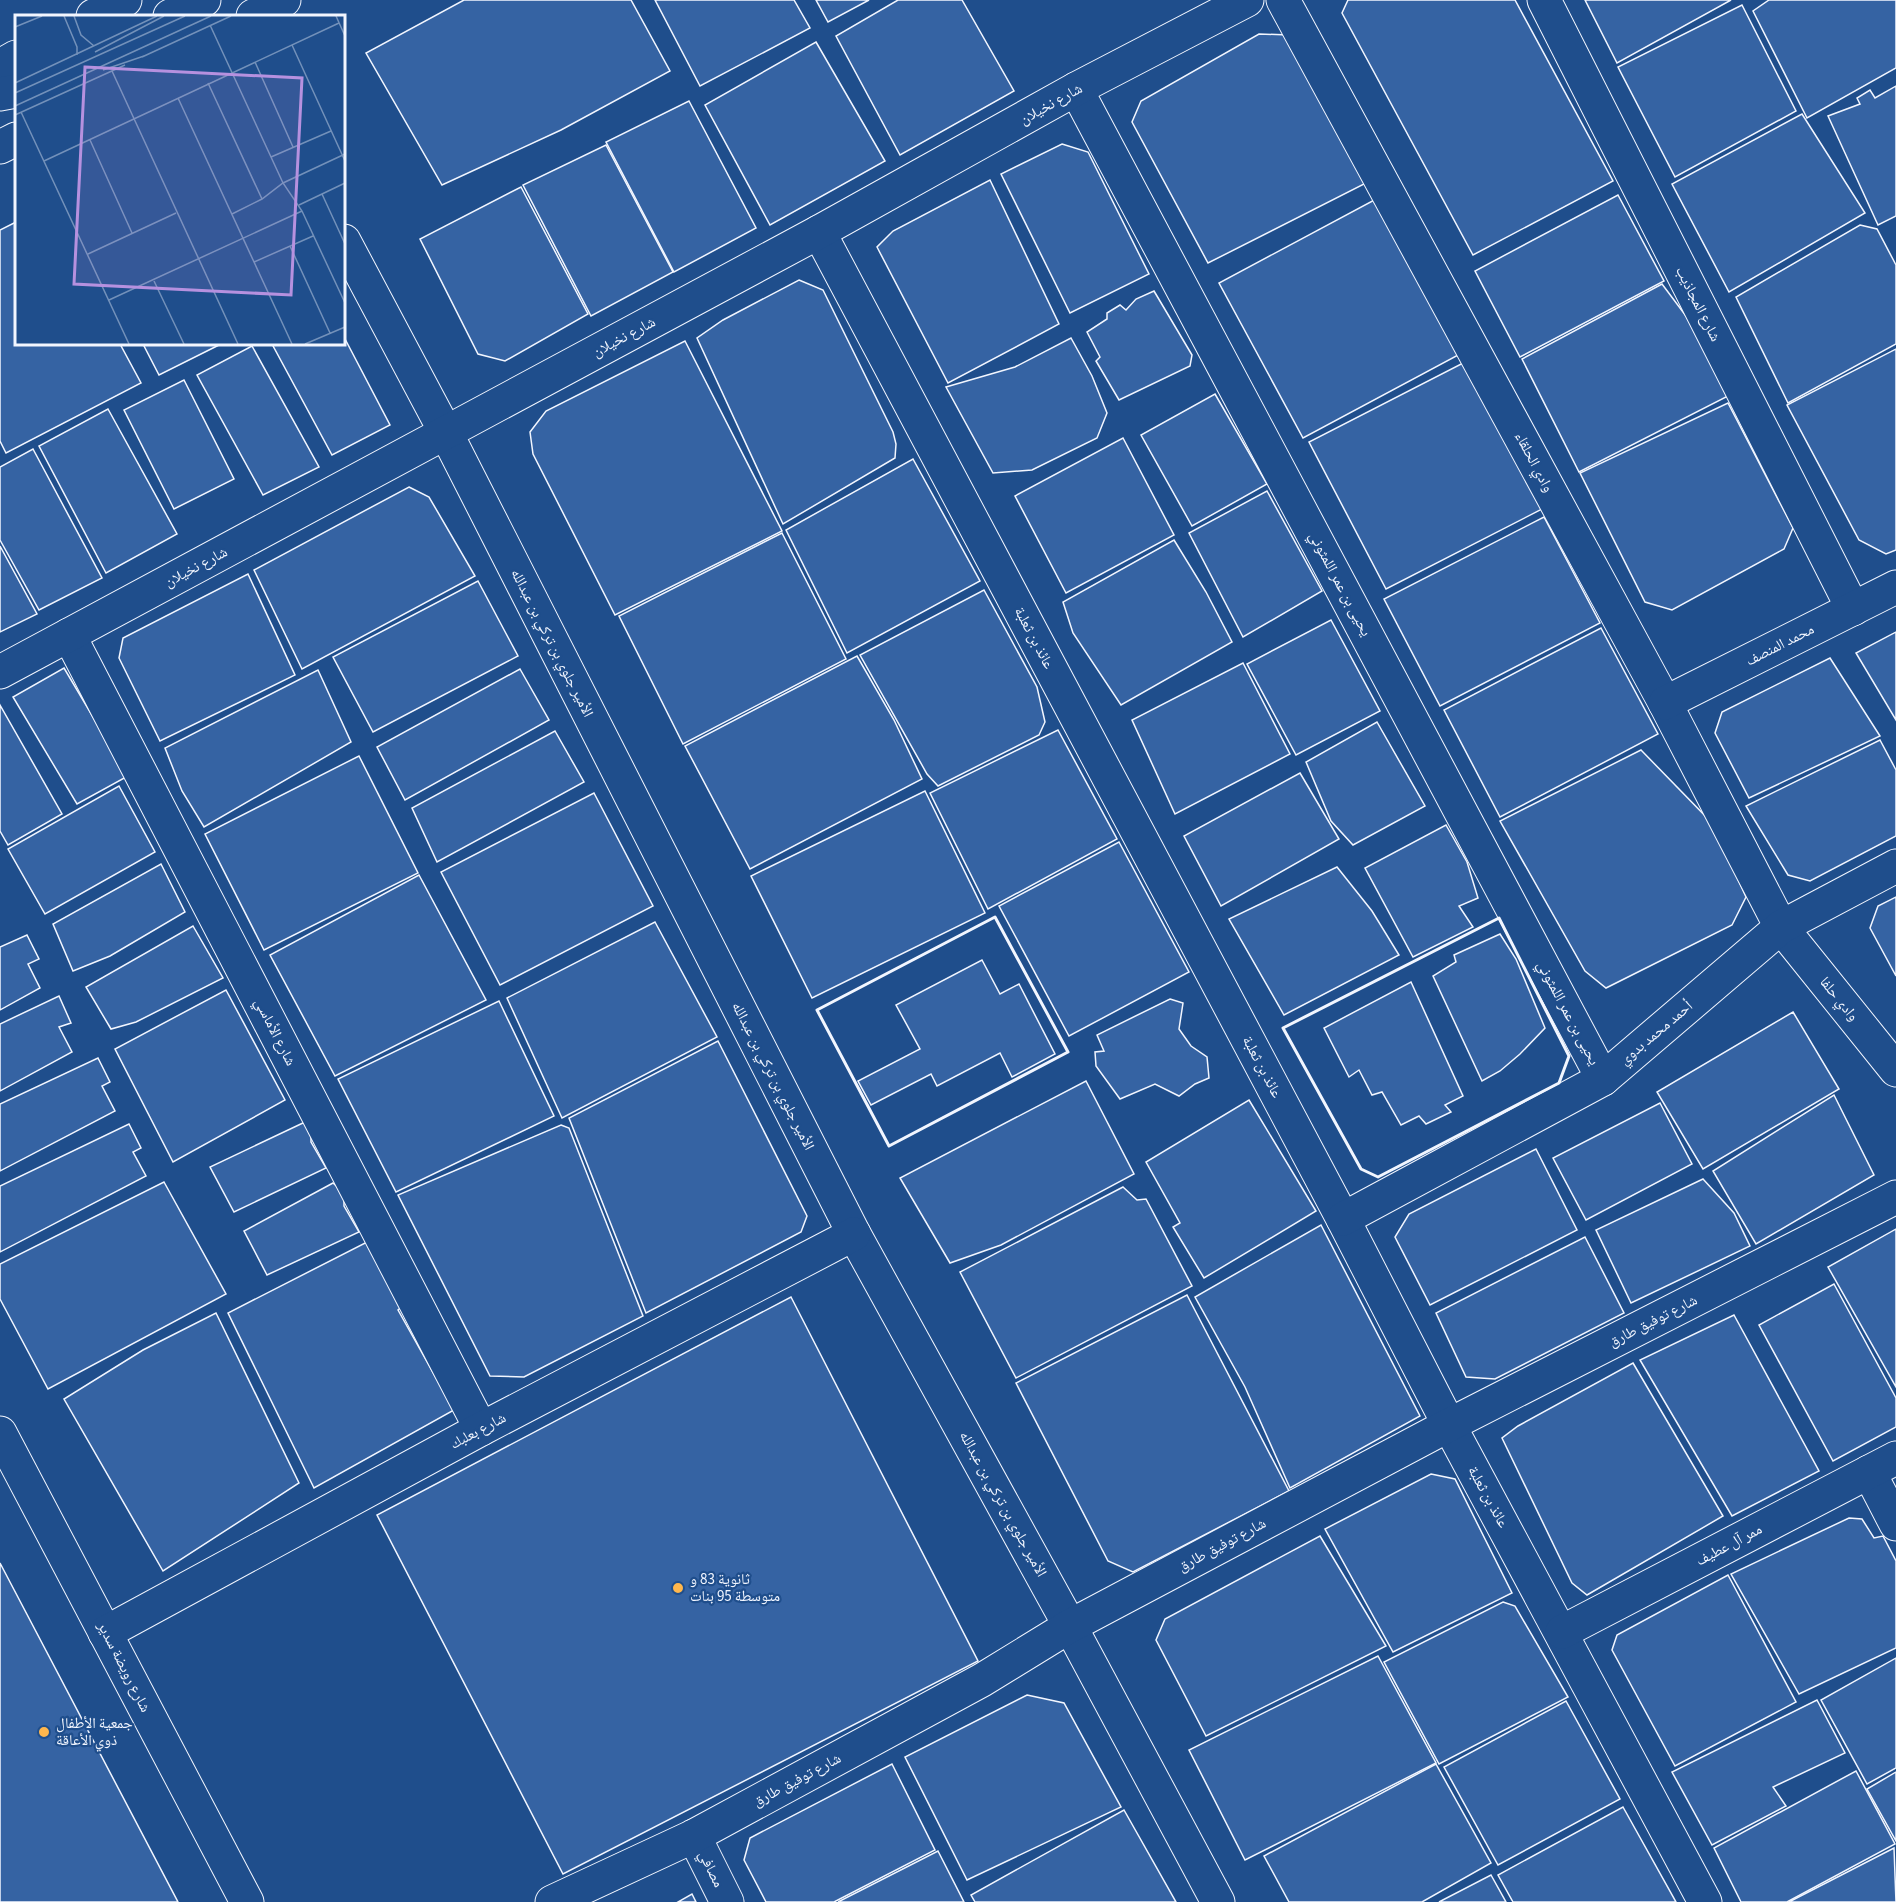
<svg xmlns="http://www.w3.org/2000/svg" width="1896" height="1902" viewBox="0 0 1896 1902" font-family="'Source Sans 3','Noto Naskh Arabic',sans-serif">
<style>
.building{fill:#3563a3;stroke:#f2f6ff;stroke-width:1.5}
.lines{fill:none;stroke-linecap:round;stroke-linejoin:round}
.minor-casing{stroke:#f2f6ff;stroke-width:35}
.major-casing{stroke:#f2f6ff;stroke-width:35}
.minor{stroke:#1f4e8c;stroke-width:33}
.major{stroke:#1f4e8c;stroke-width:33}
.wall{stroke:#f2f6ff;stroke-width:3}
.poi-dot{fill:#ffb74d;stroke:#1f4e8c;stroke-width:2}
.labels{text-anchor:middle;dominant-baseline:central;stroke-width:4.5;stroke-linejoin:round;paint-order:stroke}
.street-label{font-size:15px;fill:#f2f6ff;stroke:#1f4e8c}
.poi-label{font-size:15px;fill:#f2f6ff;stroke:#1f4e8c;text-anchor:start}
.inset-road{fill:none;stroke:#7391ba;stroke-width:1.5}
.view{fill:#b691df;fill-opacity:0.15;stroke:#b691df;stroke-width:3}
.inset-edge{fill:none;stroke:#f2f6ff;stroke-width:3}
</style>
<rect width="100%" height="100%" fill="#1f4e8c"/>
<g class="building">
<polygon points="464,0 631,0 670,71 561,130 442,185 366,53"/>
<polygon points="655,0 794,0 810,28 700,86"/>
<polygon points="816,0 869,0 828,22"/>
<polygon points="898,0 962,0 1014,91 900,155 836,36"/>
<polygon points="1348,0 1515,0 1613,181 1473,255 1342,13"/>
<polygon points="1585,0 1731,0 1617,63"/>
<polygon points="1769,0 1896,0 1896,68 1807,118 1753,11"/>
<polygon points="1742,5 1796,111 1675,177 1618,67"/>
<polygon points="1259,34 1289,35 1372,180 1208,263 1132,122 1141,101"/>
<polygon points="816,42 885,161 770,225 705,105"/>
<polygon points="1896,86 1896,216 1878,225 1828,116 1860,104 1857,98 1870,90 1875,98"/>
<polygon points="689,101 756,228 674,272 606,142"/>
<polygon points="1802,114 1865,213 1729,292 1672,184"/>
<polygon points="1062,144 1088,152 1149,274 1070,313 1001,174"/>
<polygon points="606,145 673,272 591,316 523,185"/>
<polygon points="990,180 1059,324 948,383 877,247 893,231"/>
<polygon points="521,187 588,314 505,361 478,354 420,239"/>
<polygon points="1618,195 1664,281 1520,357 1475,271"/>
<polygon points="1378,198 1462,353 1303,438 1219,283"/>
<polygon points="16,222 16,344 120,344 141,383 6,453 0,441 0,230"/>
<polygon points="1860,225 1877,229 1896,265 1896,344 1788,403 1736,297"/>
<polygon points="799,280 823,290 893,432 896,444 895,458 783,524 697,338 723,320"/>
<polygon points="1662,284 1701,336 1732,394 1579,472 1522,359"/>
<polygon points="1154,291 1192,355 1190,366 1119,400 1096,361 1100,357 1087,332 1107,319 1107,313 1120,305 1126,310 1136,299"/>
<polygon points="344,337 390,425 332,455 272,344 344,344"/>
<polygon points="1071,338 1092,376 1107,413 1097,438 1032,470 993,473 946,387 1015,367"/>
<polygon points="685,341 782,531 615,615 533,454 530,432 546,411"/>
<polygon points="143,344 221,344 159,375"/>
<polygon points="252,346 319,467 263,495 197,375"/>
<polygon points="1896,349 1896,550 1886,554 1859,540 1787,405"/>
<polygon points="1467,361 1544,508 1386,589 1309,442"/>
<polygon points="184,380 234,479 174,509 124,410"/>
<polygon points="1215,394 1267,484 1192,526 1141,435"/>
<polygon points="1728,403 1793,528 1784,549 1672,610 1645,602 1580,473"/>
<polygon points="108,409 177,534 106,573 39,446"/>
<polygon points="1123,438 1174,535 1066,593 1015,496"/>
<polygon points="33,449 102,578 39,610 0,540 0,467"/>
<polygon points="913,459 980,581 847,653 786,530"/>
<polygon points="409,487 429,497 475,576 302,669 254,570"/>
<polygon points="1267,491 1322,591 1243,637 1189,533"/>
<polygon points="1544,517 1600,623 1440,706 1384,599"/>
<polygon points="782,533 846,659 683,744 619,616"/>
<polygon points="1174,540 1206,592 1232,642 1121,705 1073,633 1063,602"/>
<polygon points="0,546 37,614 0,632"/>
<polygon points="248,574 295,675 160,741 119,658 123,638"/>
<polygon points="478,581 518,656 373,732 333,657"/>
<polygon points="984,590 1037,687 1045,722 1039,735 938,786 927,774 860,655"/>
<polygon points="1331,620 1380,711 1296,755 1247,664"/>
<polygon points="1601,628 1658,734 1500,817 1444,710"/>
<polygon points="1896,632 1896,720 1856,653"/>
<polygon points="857,656 894,720 922,779 750,869 685,746"/>
<polygon points="1830,658 1880,736 1749,798 1715,733 1722,712"/>
<polygon points="1243,663 1290,754 1175,814 1132,720"/>
<polygon points="64,668 128,776 77,804 13,697"/>
<polygon points="520,669 549,720 405,800 377,747"/>
<polygon points="318,670 351,742 204,827 182,791 165,748"/>
<polygon points="0,705 62,814 8,845 0,831"/>
<polygon points="1377,722 1425,806 1353,845 1331,821 1306,762"/>
<polygon points="1058,730 1117,839 988,909 930,793"/>
<polygon points="555,731 584,782 437,862 412,808"/>
<polygon points="1880,740 1896,770 1896,836 1810,881 1788,875 1746,806"/>
<polygon points="1641,750 1713,824 1746,897 1732,925 1606,988 1585,971 1500,821"/>
<polygon points="359,756 418,873 264,950 205,834"/>
<polygon points="1300,773 1339,839 1221,906 1184,836"/>
<polygon points="119,786 155,852 45,914 8,849"/>
<polygon points="925,791 985,913 812,998 751,876"/>
<polygon points="594,793 653,906 500,985 441,872"/>
<polygon points="1446,825 1467,862 1478,898 1459,906 1473,927 1413,957 1365,868"/>
<polygon points="1119,842 1189,972 1069,1036 999,906"/>
<polygon points="161,864 185,912 110,956 73,971 53,924"/>
<polygon points="1337,867 1372,911 1399,955 1284,1015 1229,919"/>
<polygon points="419,875 486,1000 335,1076 270,955"/>
<polygon points="1896,897 1896,976 1870,928 1878,906"/>
<polygon points="655,922 717,1037 562,1118 507,998"/>
<polygon points="193,926 223,978 136,1022 111,1029 86,987"/>
<polygon points="1500,934 1516,959 1545,1028 1520,1054 1500,1071 1482,1081 1433,976 1456,962 1454,955"/>
<polygon points="27,935 39,959 28,964 40,988 0,1010 0,947"/>
<polygon points="982,960 1000,994 1019,984 1055,1054 1012,1077 1000,1053 937,1086 931,1074 871,1105 858,1081 920,1049 896,1005"/>
<polygon points="1411,982 1463,1096 1445,1105 1451,1112 1426,1124 1419,1116 1401,1125 1382,1092 1372,1095 1359,1070 1349,1077 1324,1028"/>
<polygon points="226,990 285,1100 173,1162 115,1049"/>
<polygon points="59,996 71,1023 59,1027 72,1052 0,1091 0,1024"/>
<polygon points="1170,999 1183,1003 1179,1029 1191,1046 1207,1057 1209,1078 1195,1084 1179,1096 1155,1084 1120,1099 1096,1066 1095,1052 1104,1051 1097,1035"/>
<polygon points="499,1001 554,1116 396,1192 338,1079"/>
<polygon points="1793,1012 1839,1089 1703,1169 1657,1092"/>
<polygon points="718,1041 807,1216 801,1232 646,1313 569,1118"/>
<polygon points="98,1058 110,1082 102,1086 115,1111 0,1171 0,1104"/>
<polygon points="1086,1081 1134,1174 1001,1245 950,1263 900,1178"/>
<polygon points="1834,1095 1874,1175 1756,1244 1713,1171"/>
<polygon points="1249,1100 1316,1211 1204,1278 1173,1227 1180,1223 1146,1162"/>
<polygon points="1660,1103 1692,1164 1586,1220 1553,1158"/>
<polygon points="305,1122 311,1130 311,1142 326,1168 234,1212 210,1167"/>
<polygon points="129,1124 141,1148 133,1152 146,1176 0,1252 0,1186"/>
<polygon points="561,1125 569,1128 643,1316 524,1377 490,1376 398,1195"/>
<polygon points="1536,1149 1577,1230 1430,1305 1395,1237 1409,1214"/>
<polygon points="1703,1179 1734,1213 1750,1246 1631,1303 1596,1230"/>
<polygon points="164,1182 226,1294 48,1389 0,1299 0,1264"/>
<polygon points="333,1183 344,1193 344,1206 359,1232 267,1275 244,1231"/>
<polygon points="1123,1187 1137,1200 1146,1199 1192,1286 1016,1378 960,1272"/>
<polygon points="1321,1225 1420,1416 1290,1488 1245,1387 1195,1297"/>
<polygon points="1896,1229 1896,1387 1828,1267"/>
<polygon points="1585,1237 1624,1313 1495,1379 1466,1377 1436,1313"/>
<polygon points="371,1240 404,1305 398,1310 454,1410 314,1488 228,1313"/>
<polygon points="1834,1284 1896,1398 1896,1427 1833,1461 1759,1325"/>
<polygon points="1187,1295 1289,1491 1133,1572 1108,1561 1016,1383"/>
<polygon points="791,1297 978,1661 563,1874 377,1515"/>
<polygon points="216,1313 299,1483 163,1571 64,1399 143,1350"/>
<polygon points="1734,1315 1819,1471 1732,1516 1640,1360"/>
<polygon points="1633,1363 1723,1516 1587,1595 1572,1583 1502,1438 1518,1426"/>
<polygon points="1431,1474 1455,1479 1512,1593 1393,1652 1325,1529"/>
<polygon points="1849,1518 1862,1519 1874,1538 1883,1536 1896,1561 1896,1648 1799,1694 1731,1574"/>
<polygon points="1320,1536 1386,1646 1206,1736 1156,1640 1165,1619"/>
<polygon points="0,1563 178,1902 0,1902"/>
<polygon points="1728,1575 1796,1702 1675,1766 1612,1650 1617,1635"/>
<polygon points="1503,1602 1515,1606 1568,1697 1439,1764 1384,1662"/>
<polygon points="1378,1656 1436,1763 1245,1860 1189,1750"/>
<polygon points="1896,1658 1896,1768 1867,1784 1821,1700"/>
<polygon points="1027,1695 1064,1703 1121,1807 967,1880 905,1757"/>
<polygon points="1817,1700 1845,1753 1773,1787 1786,1806 1712,1845 1672,1772"/>
<polygon points="1566,1701 1620,1799 1498,1865 1444,1767"/>
<polygon points="892,1764 935,1850 834,1902 766,1902 744,1860 750,1838"/>
<polygon points="1436,1764 1491,1863 1422,1902 1289,1902 1264,1856"/>
<polygon points="1856,1771 1895,1844 1787,1902 1741,1902 1714,1848"/>
<polygon points="1896,1772 1896,1841 1867,1789"/>
<polygon points="1623,1807 1676,1902 1513,1902 1498,1875"/>
<polygon points="1124,1810 1176,1902 975,1902 971,1895"/>
<polygon points="1894,1848 1896,1902 1789,1902"/>
<polygon points="938,1851 964,1902 838,1902"/>
<polygon points="1491,1875 1506,1902 1439,1902"/>
<polygon points="692,1894 696,1902 678,1902"/>
</g>
<g class="lines">
<g class="minor-casing">
<g id="minor">
<polyline points="1283,0 1665,703 1781,927 1896,1070"/>
<polyline points="1544,0 1853,609"/>
<polyline points="253,16 284,0"/>
<polyline points="1076,89 1603,1079"/>
<polyline points="0,147 16,139"/>
<polyline points="819,232 1343,1219 1449,1425 1705,1902"/>
<polyline points="344,241 446,433 854,1234 1070,1626 1218,1902"/>
<polyline points="69,635 481,1429"/>
<polyline points="0,672 819,232 1076,89 1247,0"/>
<polyline points="1665,703 1896,587"/>
<polyline points="1343,1219 1603,1079 1781,927 1896,866"/>
<polyline points="0,1433 247,1902"/>
<polyline points="1869,1472 1896,1524"/>
<polyline points="1562,1632 1896,1458"/>
<polyline points="105,1633 481,1429 854,1234"/>
<polyline points="694,1836 727,1902"/>
<polyline points="552,1902 694,1836 982,1680 1070,1626 1449,1425 1896,1197"/>
</g>
</g>
<g class="major-casing">
<g id="major">
<polyline points="93,16 125,0"/>
<polyline points="170,16 204,0"/>
<polyline points="0,66 16,57"/>
<polyline points="0,94 16,91"/>
</g>
</g>
<use href="#minor" class="minor"/>
<use href="#major" class="major"/>
<g class="wall">
<polygon points="995,917 1068,1052 889,1146 817,1010"/>
<polygon points="1499,918 1569,1056 1559,1083 1378,1177 1361,1169 1283,1028"/>
</g>
</g>
<g class="poi-dot">
<circle cx="678" cy="1588" r="6"/>
<circle cx="44" cy="1732" r="6"/>
</g>
<g class="labels">
<g class="street-label">
<text transform="translate(1051 104) rotate(-29)">شارع نخيلان</text>
<text transform="translate(1698 304) rotate(63)">شارع المجاذيب</text>
<text transform="translate(624 337) rotate(-28)">شارع نخيلان</text>
<text transform="translate(1534 462) rotate(62)">وادي الحلقاء</text>
<text transform="translate(196 567) rotate(-28)">شارع نخيلان</text>
<text transform="translate(1340 584) rotate(62)">يحيى بن عمر اللمثوني</text>
<text transform="translate(1034 638) rotate(62)">عائذ بن ثعلبة</text>
<text transform="translate(552 643) rotate(63)">الأمير جلوي بن تركي بن عبدالله</text>
<text transform="translate(1780 645) rotate(-27)">محمد المنصف</text>
<text transform="translate(1839 999) rotate(51)">وادي حلفا</text>
<text transform="translate(1568 1013) rotate(62)">يحيى بن عمر اللمثوني</text>
<text transform="translate(275 1032) rotate(63)">شارع الأماسي</text>
<text transform="translate(1656 1033) rotate(-40)">أحمد محمد بدوي</text>
<text transform="translate(1262 1067) rotate(62)">عائذ بن ثعلبة</text>
<text transform="translate(773 1076) rotate(63)">الأمير جلوي بن تركي بن عبدالله</text>
<text transform="translate(1653 1321) rotate(-27)">شارع توفيق طارق</text>
<text transform="translate(478 1431) rotate(-28)">شارع بعلبك</text>
<text transform="translate(1488 1497) rotate(61)">عائذ بن ثعلبة</text>
<text transform="translate(1003 1504) rotate(61)">الأمير جلوي بن تركي بن عبدالله</text>
<text transform="translate(1222 1545) rotate(-28)">شارع توفيق طارق</text>
<text transform="translate(1729 1545) rotate(-28)">ممر آل عطيف</text>
<text transform="translate(124 1667) rotate(63)">شارع رويضة سدير</text>
<text transform="translate(797 1780) rotate(-28)">شارع توفيق طارق</text>
<text transform="translate(711 1869) rotate(64)">مصافي</text>
</g>
<g class="poi-label">
<text x="690" y="1579">ثانوية 83 و<tspan x="690" dy="17">متوسطة 95 بنات</tspan></text>
<text x="56" y="1723">جمعية الأطفال<tspan x="56" dy="17">ذوي الأعاقة</tspan></text>
</g>
</g>
<g transform="translate(15 15)">
<rect width="330" height="330" fill="#1f4e8c"/>
<path class="inset-road" d="M 49,1 L 62,32 L 62,40M 59,1 L 66,20 L 79,31M 321,1 L 330,21M 195,10 L 268,168 L 287,196 L 330,288M 0,12 L 27,1M 277,30 L 330,146M 80,37 L 149,1M 127,42 L 216,1M 240,47 L 278,132M 88,55 L 129,41M 97,56 L 223,329M 0,68 L 142,1M 193,68 L 247,184M 0,78 L 170,1M 163,83 L 277,329M 0,91 L 196,1M 6,97 L 114,329M 0,100 L 110,50M 75,125 L 117,218M 256,142 L 316,116M 29,146 L 324,8M 307,179 L 330,229M 284,190 L 330,168M 217,199 L 247,184 L 268,168 L 330,139M 275,231 L 315,318M 73,239 L 161,198M 239,247 L 298,221M 139,266 L 169,329M 94,285 L 287,196M 290,329 L 330,312"/>
<path class="view" d="M 70,52 L 287,63 L 276,280 L 59,269 Z"/>
<rect width="330" height="330" class="inset-edge"/>
</g>
</svg>
